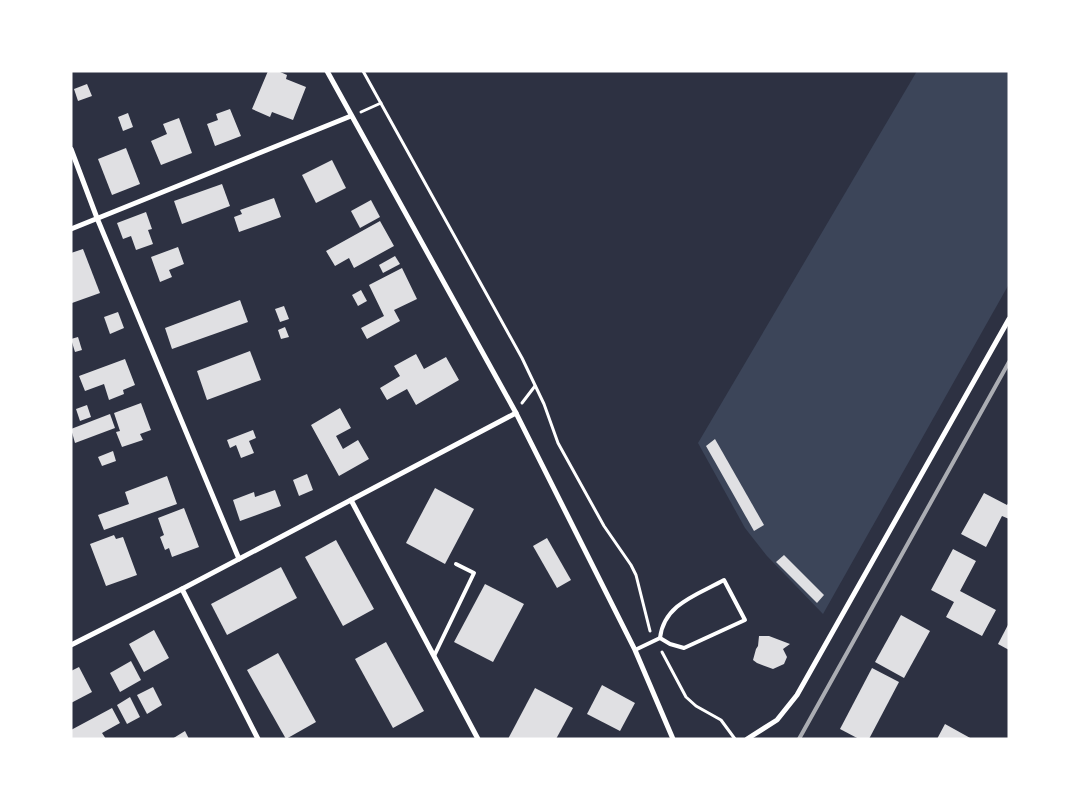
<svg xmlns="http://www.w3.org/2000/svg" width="1080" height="810" viewBox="0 0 1080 810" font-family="Spectral,serif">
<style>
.green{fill:#3c4559}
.building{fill:#e0e0e3}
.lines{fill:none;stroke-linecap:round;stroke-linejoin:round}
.path{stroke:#fff;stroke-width:3}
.service{stroke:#fff;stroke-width:4}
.minor{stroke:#fff;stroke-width:5}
.rail{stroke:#abadb3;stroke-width:4}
</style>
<rect width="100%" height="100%" fill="#2d3142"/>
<polygon class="green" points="917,71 1009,71 1009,284 823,614 767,556 745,528 698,443"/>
<g class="building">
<polygon points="268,71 278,71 287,75 286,79 306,87 293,120 272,112 270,117 252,109"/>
<polygon points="87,84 92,96 78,101 74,89"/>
<polygon points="230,109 241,136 215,146 207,124 218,120 216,114"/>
<polygon points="128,113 133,127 123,131 118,117"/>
<polygon points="179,118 192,153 161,165 151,141 167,134 163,124"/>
<polygon points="126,148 140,184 112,195 98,159"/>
<polygon points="332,160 346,188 316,203 302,175"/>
<polygon points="222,184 230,206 182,224 174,201"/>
<polygon points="274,198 281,217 239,232 234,217 242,214 240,210"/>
<polygon points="371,200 380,217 360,228 351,211"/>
<polygon points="146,212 152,229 148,230 153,244 136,250 131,236 123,239 117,223"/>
<polygon points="380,221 394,246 354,268 349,258 335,266 326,251"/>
<polygon points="178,247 184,264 169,270 172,277 160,282 151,257"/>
<polygon points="83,249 100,293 72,303 71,253"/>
<polygon points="395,256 400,264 383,273 379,265"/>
<polygon points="402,268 417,299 394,310 400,321 367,339 361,328 384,316 369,285"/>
<polygon points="361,290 367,301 358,306 352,295"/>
<polygon points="240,300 248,322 172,349 165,328"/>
<polygon points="284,306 289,319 280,322 275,309"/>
<polygon points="118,312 124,328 110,334 104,317"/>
<polygon points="285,327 289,337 281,339 278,330"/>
<polygon points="78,337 82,350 75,352 71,339"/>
<polygon points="250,351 261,380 207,400 197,371"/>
<polygon points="416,354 424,369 446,357 459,380 416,405 407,389 387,400 380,388 400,376 394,366"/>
<polygon points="125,359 135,385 123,390 124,394 109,400 104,384 85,391 79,376"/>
<polygon points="141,403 151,430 140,434 143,440 122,447 116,432 120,431 114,413"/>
<polygon points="87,405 91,417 80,421 76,409"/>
<polygon points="340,408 351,428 336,436 343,449 358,440 369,459 339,476 311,425"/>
<polygon points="110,414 115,428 75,443 71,429"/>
<polygon points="253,430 256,438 249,441 254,453 241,458 236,445 230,448 227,440"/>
<polygon points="715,439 764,525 754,531 706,446"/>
<polygon points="113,451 116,461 102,466 98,457"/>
<polygon points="307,474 313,490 299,496 293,480"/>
<polygon points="167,476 177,504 104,530 98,515 129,504 125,492"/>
<polygon points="435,488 474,509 445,564 406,543"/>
<polygon points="275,490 281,506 240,521 233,500 254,492 255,497"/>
<polygon points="984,493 1007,505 1009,502 1009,519 1002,516 986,547 961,534"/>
<polygon points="184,508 199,547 172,557 169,548 165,550 160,537 164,535 158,518"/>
<polygon points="114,535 116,539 123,537 137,575 106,586 90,544"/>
<polygon points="547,538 571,580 557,588 533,546"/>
<polygon points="336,540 374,609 343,626 305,557"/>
<polygon points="953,549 976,561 960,591 996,610 982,636 946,617 954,602 931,590"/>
<polygon points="784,555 824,595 817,603 776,562"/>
<polygon points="281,567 297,598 227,635 211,604"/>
<polygon points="485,584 524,604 493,662 454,642"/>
<polygon points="901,615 930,631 904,678 875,662"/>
<polygon points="1009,623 1009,650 998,644"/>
<polygon points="154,630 169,658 144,672 129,644"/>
<polygon points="759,636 769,636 790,644 783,649 787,657 784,664 773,669 757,663 753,660 756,649 758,646"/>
<polygon points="386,642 424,711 393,728 355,659"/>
<polygon points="278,653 316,722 286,739 247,670"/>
<polygon points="131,661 141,680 120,692 110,673"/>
<polygon points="79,667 92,692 71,703 71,671"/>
<polygon points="872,668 899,682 869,739 859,739 840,729"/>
<polygon points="602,685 635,703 620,731 587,714"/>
<polygon points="153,687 162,705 147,714 137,695"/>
<polygon points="535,688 573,708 556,739 508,739"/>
<polygon points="130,697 140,717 127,724 117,705"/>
<polygon points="112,708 120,723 102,733 106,739 71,739 71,730"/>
<polygon points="945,724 972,739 937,739"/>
<polygon points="185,731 189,739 172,739"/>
</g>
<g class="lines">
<g class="path">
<polyline points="363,71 522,358 544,404 558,443 604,526 631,565 636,575 650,631"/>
<polyline points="361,112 381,103"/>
<polyline points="522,403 535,386"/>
<polyline points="662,652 686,697 696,706 721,720 735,739"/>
</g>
<g class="service">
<path d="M 724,580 L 745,620 L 684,648 L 670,644 L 660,638 C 664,604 697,595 724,580 Z"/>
<polyline points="635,650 660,638"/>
<polyline points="434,656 474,573 456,564"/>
</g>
<g class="minor">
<polyline points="327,71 516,413 635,650 673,739"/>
<polyline points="71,149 97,218 239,559"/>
<polyline points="71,229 351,116"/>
<polyline points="351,500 478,739"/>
<polyline points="182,589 258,739"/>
<polyline points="71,645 182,589 516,413"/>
<polyline points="747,739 777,720 797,695 1009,319"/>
</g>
<polyline class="rail" points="799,739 1009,362"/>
</g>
<rect width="1080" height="810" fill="none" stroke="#ffffff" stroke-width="145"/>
</svg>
